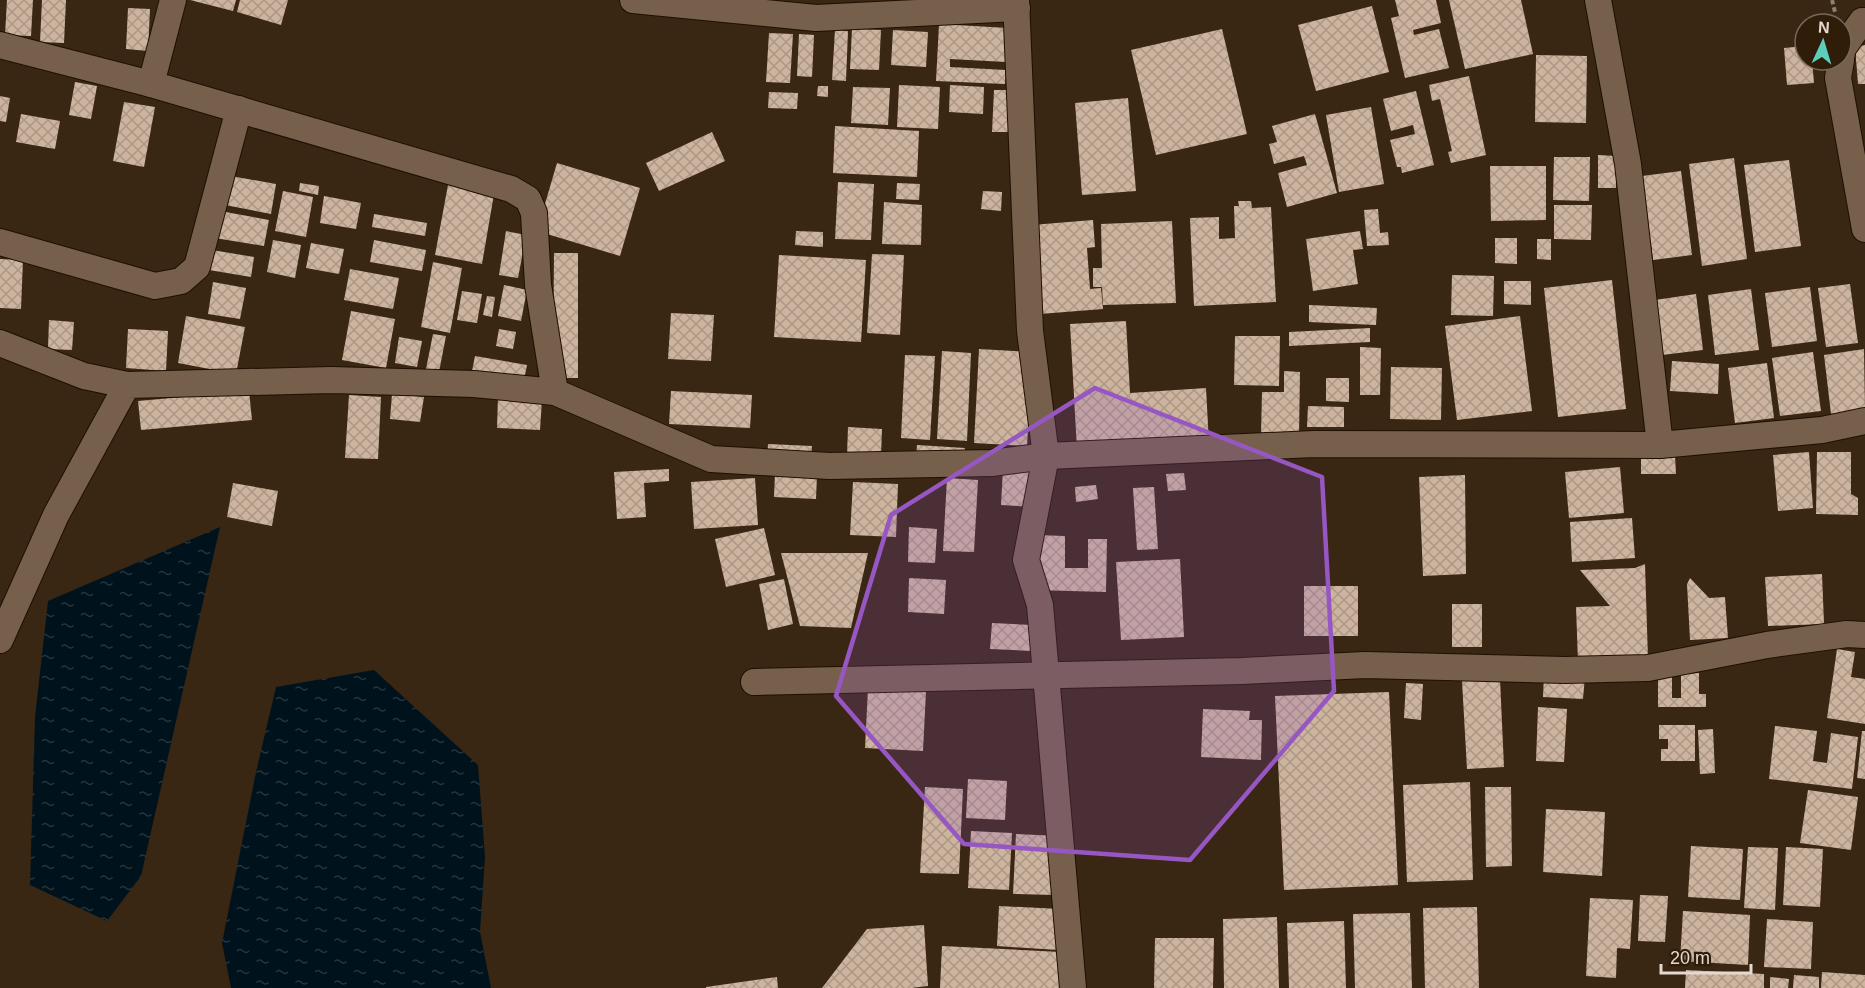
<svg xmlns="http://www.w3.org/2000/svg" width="1865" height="988" viewBox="0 0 1865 988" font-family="Arial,sans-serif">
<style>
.water{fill:url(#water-ripples)}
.building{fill:url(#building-cross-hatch)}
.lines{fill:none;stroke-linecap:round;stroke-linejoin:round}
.minor-casing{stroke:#200f00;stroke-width:28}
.path{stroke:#8f7f70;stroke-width:4;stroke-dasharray:4.5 3;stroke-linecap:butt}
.minor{stroke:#76604c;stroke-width:26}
.marked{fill:#9657c2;fill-opacity:0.2;stroke:#9657c2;stroke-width:4.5;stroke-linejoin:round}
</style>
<defs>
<pattern id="water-ripples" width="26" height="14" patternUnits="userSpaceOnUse" patternTransform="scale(1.5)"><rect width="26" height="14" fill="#00131d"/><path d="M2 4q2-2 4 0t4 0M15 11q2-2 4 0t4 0" fill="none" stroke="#25353d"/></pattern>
<pattern id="building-cross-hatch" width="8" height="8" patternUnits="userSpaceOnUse" patternTransform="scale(1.5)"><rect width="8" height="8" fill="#cdb49e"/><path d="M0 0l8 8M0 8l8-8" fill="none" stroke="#ab9786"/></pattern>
</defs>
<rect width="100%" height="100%" fill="#392613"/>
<g class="water">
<polygon points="220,527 141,876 107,921 30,885 35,717 48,601"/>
<polygon points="374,670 478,765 485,857 480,932 491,988 231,988 222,943 256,772 276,687"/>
</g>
<g class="building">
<polygon points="7,0 33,0 31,36 5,35"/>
<polygon points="42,0 66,0 64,43 40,42"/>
<polygon points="190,0 236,0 233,11"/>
<polygon points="240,0 288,0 281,25 237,12"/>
<polygon points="1395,0 1436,0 1441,23 1413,30 1414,35 1439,29 1449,68 1405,78 1391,18 1399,16"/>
<polygon points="1449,0 1521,0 1533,54 1465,69"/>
<polygon points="1372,6 1389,72 1316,91 1298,25"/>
<polygon points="128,8 150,9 148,51 126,49"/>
<polygon points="939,24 1008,28 1006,62 950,59 950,67 1006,70 1005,84 936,81"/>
<polygon points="852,29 881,30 879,70 850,69"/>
<polygon points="1222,29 1247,134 1156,155 1131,50"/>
<polygon points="835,30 848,31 846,81 832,80"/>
<polygon points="893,30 928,32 926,67 891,65"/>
<polygon points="769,33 793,34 790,83 766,82"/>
<polygon points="799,34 814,35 812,77 797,76"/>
<polygon points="1865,45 1865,84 1858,84 1855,47"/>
<polygon points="1805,46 1805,60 1812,60 1814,83 1787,85 1784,48"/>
<polygon points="1536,55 1587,56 1586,123 1535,122"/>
<polygon points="1469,76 1486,155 1451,163 1448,152 1452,151 1440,99 1432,101 1429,85"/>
<polygon points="75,82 97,86 91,119 69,115"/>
<polygon points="899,85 940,87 938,129 897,127"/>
<polygon points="950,85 984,87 983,114 949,112"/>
<polygon points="818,86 828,86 828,97 817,96"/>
<polygon points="853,87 890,88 888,125 851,123"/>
<polygon points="994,90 1013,90 1011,132 992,132"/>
<polygon points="1416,91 1434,165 1402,173 1401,167 1397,167 1390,140 1415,134 1413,125 1391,131 1383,99"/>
<polygon points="769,92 798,93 797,109 768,108"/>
<polygon points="0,96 10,98 6,122 0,121"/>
<polygon points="1128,98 1136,191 1082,195 1075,103"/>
<polygon points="124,102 155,107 144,167 113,161"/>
<polygon points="1371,107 1384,184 1339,192 1326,115"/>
<polygon points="21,114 60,121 55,149 16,142"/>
<polygon points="1315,114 1337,193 1287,207 1278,173 1307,165 1304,156 1274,164 1269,144 1277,142 1272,126"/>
<polygon points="835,126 919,131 917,177 833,173"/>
<polygon points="712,132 725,161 659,191 646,163"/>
<polygon points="1598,155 1616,156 1616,188 1598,188"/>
<polygon points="1554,157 1590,157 1589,201 1553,200"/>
<polygon points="1734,158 1747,259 1702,266 1689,164"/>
<polygon points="1789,160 1801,246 1755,252 1744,165"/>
<polygon points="557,163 640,188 620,256 537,231"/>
<polygon points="1490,166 1546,166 1546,220 1491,221"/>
<polygon points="1681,171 1692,255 1653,260 1642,176"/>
<polygon points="225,175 276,184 271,214 220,204"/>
<polygon points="838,182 874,184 871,240 835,239"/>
<polygon points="300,183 319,186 318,195 299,191"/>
<polygon points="897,183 920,184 919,200 896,199"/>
<polygon points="448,185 494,194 482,264 435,255"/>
<polygon points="283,191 313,197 306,237 275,231"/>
<polygon points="983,191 1002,192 1001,211 981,209"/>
<polygon points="324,196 361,203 356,229 320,223"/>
<polygon points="1238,201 1251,201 1252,208 1271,207 1276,302 1194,306 1190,218 1219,217 1219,239 1235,238 1234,206 1239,206"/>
<polygon points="884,202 922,205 921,245 882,244"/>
<polygon points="1554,205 1592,205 1591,240 1554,239"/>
<polygon points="1378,209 1380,233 1388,232 1389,245 1367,246 1364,210"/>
<polygon points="220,211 269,220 264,246 215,238"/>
<polygon points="374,214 427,223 425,236 372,227"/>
<polygon points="1093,220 1095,247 1087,248 1090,289 1101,288 1103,309 1040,314 1032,225"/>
<polygon points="1172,221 1176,303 1103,305 1102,287 1093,287 1093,268 1102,268 1101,224"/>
<polygon points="506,231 526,235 518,278 499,275"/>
<polygon points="796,231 823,232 823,247 795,245"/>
<polygon points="1360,231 1363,249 1353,250 1358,284 1313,291 1306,239"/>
<polygon points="1495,238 1517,238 1517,264 1495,263"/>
<polygon points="1537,239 1551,239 1551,260 1537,259"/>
<polygon points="273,240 301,245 295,278 267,272"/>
<polygon points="374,240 426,250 422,271 370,262"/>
<polygon points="311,243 344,249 339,274 306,268"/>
<polygon points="212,250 254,257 251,277 209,270"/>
<polygon points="554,253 578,253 578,378 553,378"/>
<polygon points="872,254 904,255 900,335 867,333"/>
<polygon points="779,255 866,260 861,342 774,337"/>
<polygon points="0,259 23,260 21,309 0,308"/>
<polygon points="433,262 462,268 450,333 421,327"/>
<polygon points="350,269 399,278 393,309 344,300"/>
<polygon points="1452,275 1494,276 1493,316 1451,315"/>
<polygon points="1612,280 1626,409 1558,417 1544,288"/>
<polygon points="1504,281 1531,281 1531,305 1504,304"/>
<polygon points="213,282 246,288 240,319 208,314"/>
<polygon points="1850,284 1858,343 1826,347 1818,288"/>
<polygon points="504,285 527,290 521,321 498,316"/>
<polygon points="1810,287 1817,341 1772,347 1765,293"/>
<polygon points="1751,289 1759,350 1715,355 1708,295"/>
<polygon points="462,291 482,294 477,323 457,320"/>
<polygon points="1696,294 1703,350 1662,355 1655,300"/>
<polygon points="487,296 495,297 492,317 483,315"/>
<polygon points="1309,305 1377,308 1376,325 1309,322"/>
<polygon points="351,311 395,319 386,368 342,360"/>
<polygon points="671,313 714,315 711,361 668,359"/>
<polygon points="186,316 245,327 236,374 178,363"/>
<polygon points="1520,316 1532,411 1457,420 1445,326"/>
<polygon points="49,320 74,322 72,350 48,349"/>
<polygon points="1126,321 1130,393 1206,388 1209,443 1077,450 1070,324"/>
<polygon points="1370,328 1370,342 1289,346 1289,332"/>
<polygon points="128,329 168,331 166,371 126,368"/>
<polygon points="499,329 516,332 513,349 496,346"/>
<polygon points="433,334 446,336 439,372 426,369"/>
<polygon points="1235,336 1280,336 1279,386 1234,385"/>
<polygon points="399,337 422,341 417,367 395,363"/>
<polygon points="1360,347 1381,348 1380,395 1360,395"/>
<polygon points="979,349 1032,352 1027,446 974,443"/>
<polygon points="1864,349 1865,409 1831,414 1824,355"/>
<polygon points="942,351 971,353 967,441 937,439"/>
<polygon points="1813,352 1821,411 1780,416 1772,358"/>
<polygon points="905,355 935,356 930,440 901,438"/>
<polygon points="475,356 527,365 523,385 471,376"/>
<polygon points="1672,361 1719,364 1718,394 1670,391"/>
<polygon points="1767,363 1774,418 1735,423 1728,368"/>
<polygon points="1391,367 1442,368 1441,420 1390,419"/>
<polygon points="1284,371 1300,372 1299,435 1261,434 1262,392 1284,392"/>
<polygon points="1326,378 1349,378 1349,402 1326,401"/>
<polygon points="249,391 252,420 141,430 138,401"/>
<polygon points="671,391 752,395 750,428 669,424"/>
<polygon points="392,394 424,397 420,422 390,419"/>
<polygon points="349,395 381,397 378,459 345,458"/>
<polygon points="498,397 542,399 540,430 497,428"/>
<polygon points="1308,406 1344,407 1344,427 1307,427"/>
<polygon points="848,427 882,429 881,456 847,455"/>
<polygon points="768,444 812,446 811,462 767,460"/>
<polygon points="917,445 965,448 964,460 916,457"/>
<polygon points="1809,452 1813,508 1778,511 1773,455"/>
<polygon points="1817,452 1851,452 1851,494 1858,498 1858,515 1816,514"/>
<polygon points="1675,455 1676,474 1641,474 1641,456"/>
<polygon points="1620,467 1624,513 1569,518 1565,472"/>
<polygon points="669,469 669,481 644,483 646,517 617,519 614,472"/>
<polygon points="1003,469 1037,471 1035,507 1001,505"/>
<polygon points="775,473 817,475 816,499 774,497"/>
<polygon points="1184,473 1186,490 1168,491 1166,474"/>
<polygon points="1465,475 1466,574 1423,576 1419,477"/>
<polygon points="755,478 758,525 694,529 691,482"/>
<polygon points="947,478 978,480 974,552 943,551"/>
<polygon points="853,482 898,484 896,537 850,535"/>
<polygon points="233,483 278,491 272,526 227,517"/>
<polygon points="1096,485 1098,499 1076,502 1075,487"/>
<polygon points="1154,487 1158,549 1137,550 1133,488"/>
<polygon points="1632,518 1635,558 1572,562 1570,522"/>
<polygon points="909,527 937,529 935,563 908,562"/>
<polygon points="764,528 775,575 726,587 715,539"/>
<polygon points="1036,535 1065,536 1065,568 1088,568 1088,539 1107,539 1106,592 1035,590"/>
<polygon points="781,553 868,553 851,628 800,626"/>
<polygon points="1180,559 1184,637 1121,640 1116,562"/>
<polygon points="1645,564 1648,659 1578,662 1576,607 1610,606 1580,570 1635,568"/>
<polygon points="1822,574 1824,624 1768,626 1765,577"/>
<polygon points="909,578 946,580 944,614 908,612"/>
<polygon points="1690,578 1709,598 1725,597 1728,638 1690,640 1687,584"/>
<polygon points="784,579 793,624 768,630 759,584"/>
<rect x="1304" y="586" width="54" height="50"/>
<rect x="1452" y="604" width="30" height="43"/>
<polygon points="992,623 1032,625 1031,651 990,649"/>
<polygon points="1837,649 1855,652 1851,677 1865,679 1865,724 1827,718"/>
<polygon points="1699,673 1699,694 1706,694 1706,707 1658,707 1658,675 1672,675 1672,698 1681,698 1681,674"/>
<polygon points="1544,674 1585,676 1583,699 1543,697"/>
<polygon points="1500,679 1504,767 1467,769 1462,681"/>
<polygon points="1406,683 1423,684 1421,720 1404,718"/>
<polygon points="868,688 926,691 923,751 865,748"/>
<polygon points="1389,692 1398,885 1284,890 1275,696"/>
<polygon points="1538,707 1567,709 1564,762 1536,761"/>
<polygon points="1203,709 1250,711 1249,720 1262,720 1261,760 1201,757"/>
<polygon points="1659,725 1695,725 1695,761 1661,761 1661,749 1668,749 1668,739 1659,739"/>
<polygon points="1775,726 1817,731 1813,761 1827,763 1831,733 1858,737 1852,789 1769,779"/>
<polygon points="1713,729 1715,773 1700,774 1698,730"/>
<polygon points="1862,731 1865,731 1865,779 1857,778"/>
<polygon points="968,779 1007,781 1005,820 966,818"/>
<polygon points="1470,782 1473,880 1407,882 1403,785"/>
<polygon points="925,787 963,789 959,874 920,873"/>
<polygon points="1485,787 1511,787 1512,866 1486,867"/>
<polygon points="1808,790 1858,797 1851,850 1800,843"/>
<polygon points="1546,809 1605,812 1602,876 1543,872"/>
<polygon points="971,831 1012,833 1009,890 968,888"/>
<polygon points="1016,834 1058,836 1054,895 1013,894"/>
<polygon points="1691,846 1743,849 1740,900 1688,897"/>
<polygon points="1748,847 1778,848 1775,910 1744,908"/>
<polygon points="1786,847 1823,849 1820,907 1783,905"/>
<polygon points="1640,895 1668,896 1665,942 1638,941"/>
<polygon points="1590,898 1633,900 1630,949 1617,948 1616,978 1586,976"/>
<polygon points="999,906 1060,909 1058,950 997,946"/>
<polygon points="1477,907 1479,988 1425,988 1423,908"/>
<polygon points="1683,911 1750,915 1748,965 1680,961"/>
<polygon points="1410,913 1412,988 1355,988 1353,914"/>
<polygon points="1277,917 1279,988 1224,988 1223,919"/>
<polygon points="1767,919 1813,922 1811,969 1764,967"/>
<polygon points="1344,921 1346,988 1289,988 1287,923"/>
<polygon points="924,925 928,986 911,988 822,988 867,929"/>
<polygon points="1155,938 1214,938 1213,988 1154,988"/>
<polygon points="942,946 1061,952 1059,988 940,988"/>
<polygon points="1686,970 1764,974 1764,988 1685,988"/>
<polygon points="1822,972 1865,975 1865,988 1821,988"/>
<polygon points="1794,975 1819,977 1819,988 1793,988"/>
<polygon points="777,977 778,988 706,988 706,987"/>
<polygon points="1770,977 1789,979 1788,988 1770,988"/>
</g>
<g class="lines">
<g class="minor-casing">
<g id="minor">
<polyline points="633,0 816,18 1017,8"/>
<polyline points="1016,0 1030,331 1046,456 1026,560 1040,605 1073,988"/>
<polyline points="1598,0 1628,164 1660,445"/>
<polyline points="0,45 151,84"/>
<polyline points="1841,58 1843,48 1862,21 1865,21"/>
<polyline points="1841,60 1838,78 1865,229"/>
<polyline points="0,242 155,286 181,281 197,267 239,109"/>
<polyline points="0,343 84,376 127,385"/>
<polyline points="555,392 711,459 829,466 991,463 1046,456 1314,444 1660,445 1822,430 1865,421"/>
<polyline points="0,640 56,515 127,385 331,380 474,384 555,392 538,285 534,213 528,199 511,189 151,84 173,0"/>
<polyline points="754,682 1242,671 1365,665 1565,670 1648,668 1767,645 1847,634 1865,635"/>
</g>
</g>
<polyline class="path" points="1832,0 1835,12"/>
<use href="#minor" class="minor"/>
</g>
<path class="marked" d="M 1095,388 L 1322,477 L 1334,691 L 1190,860 L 964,844 L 836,696 L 891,515 Z"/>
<g transform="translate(1823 42) rotate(4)"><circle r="28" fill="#2f1d0a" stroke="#786858" stroke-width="1.5"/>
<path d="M0-4.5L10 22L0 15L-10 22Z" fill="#5cceba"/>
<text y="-9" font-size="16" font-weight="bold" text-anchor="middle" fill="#e5d8cd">N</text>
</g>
<path d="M1661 964v9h90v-9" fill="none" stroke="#e5d8cd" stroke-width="3"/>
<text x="1670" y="964" font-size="18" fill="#e5d8cd" stroke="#2f1d0a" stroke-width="4.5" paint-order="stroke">20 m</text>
</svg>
